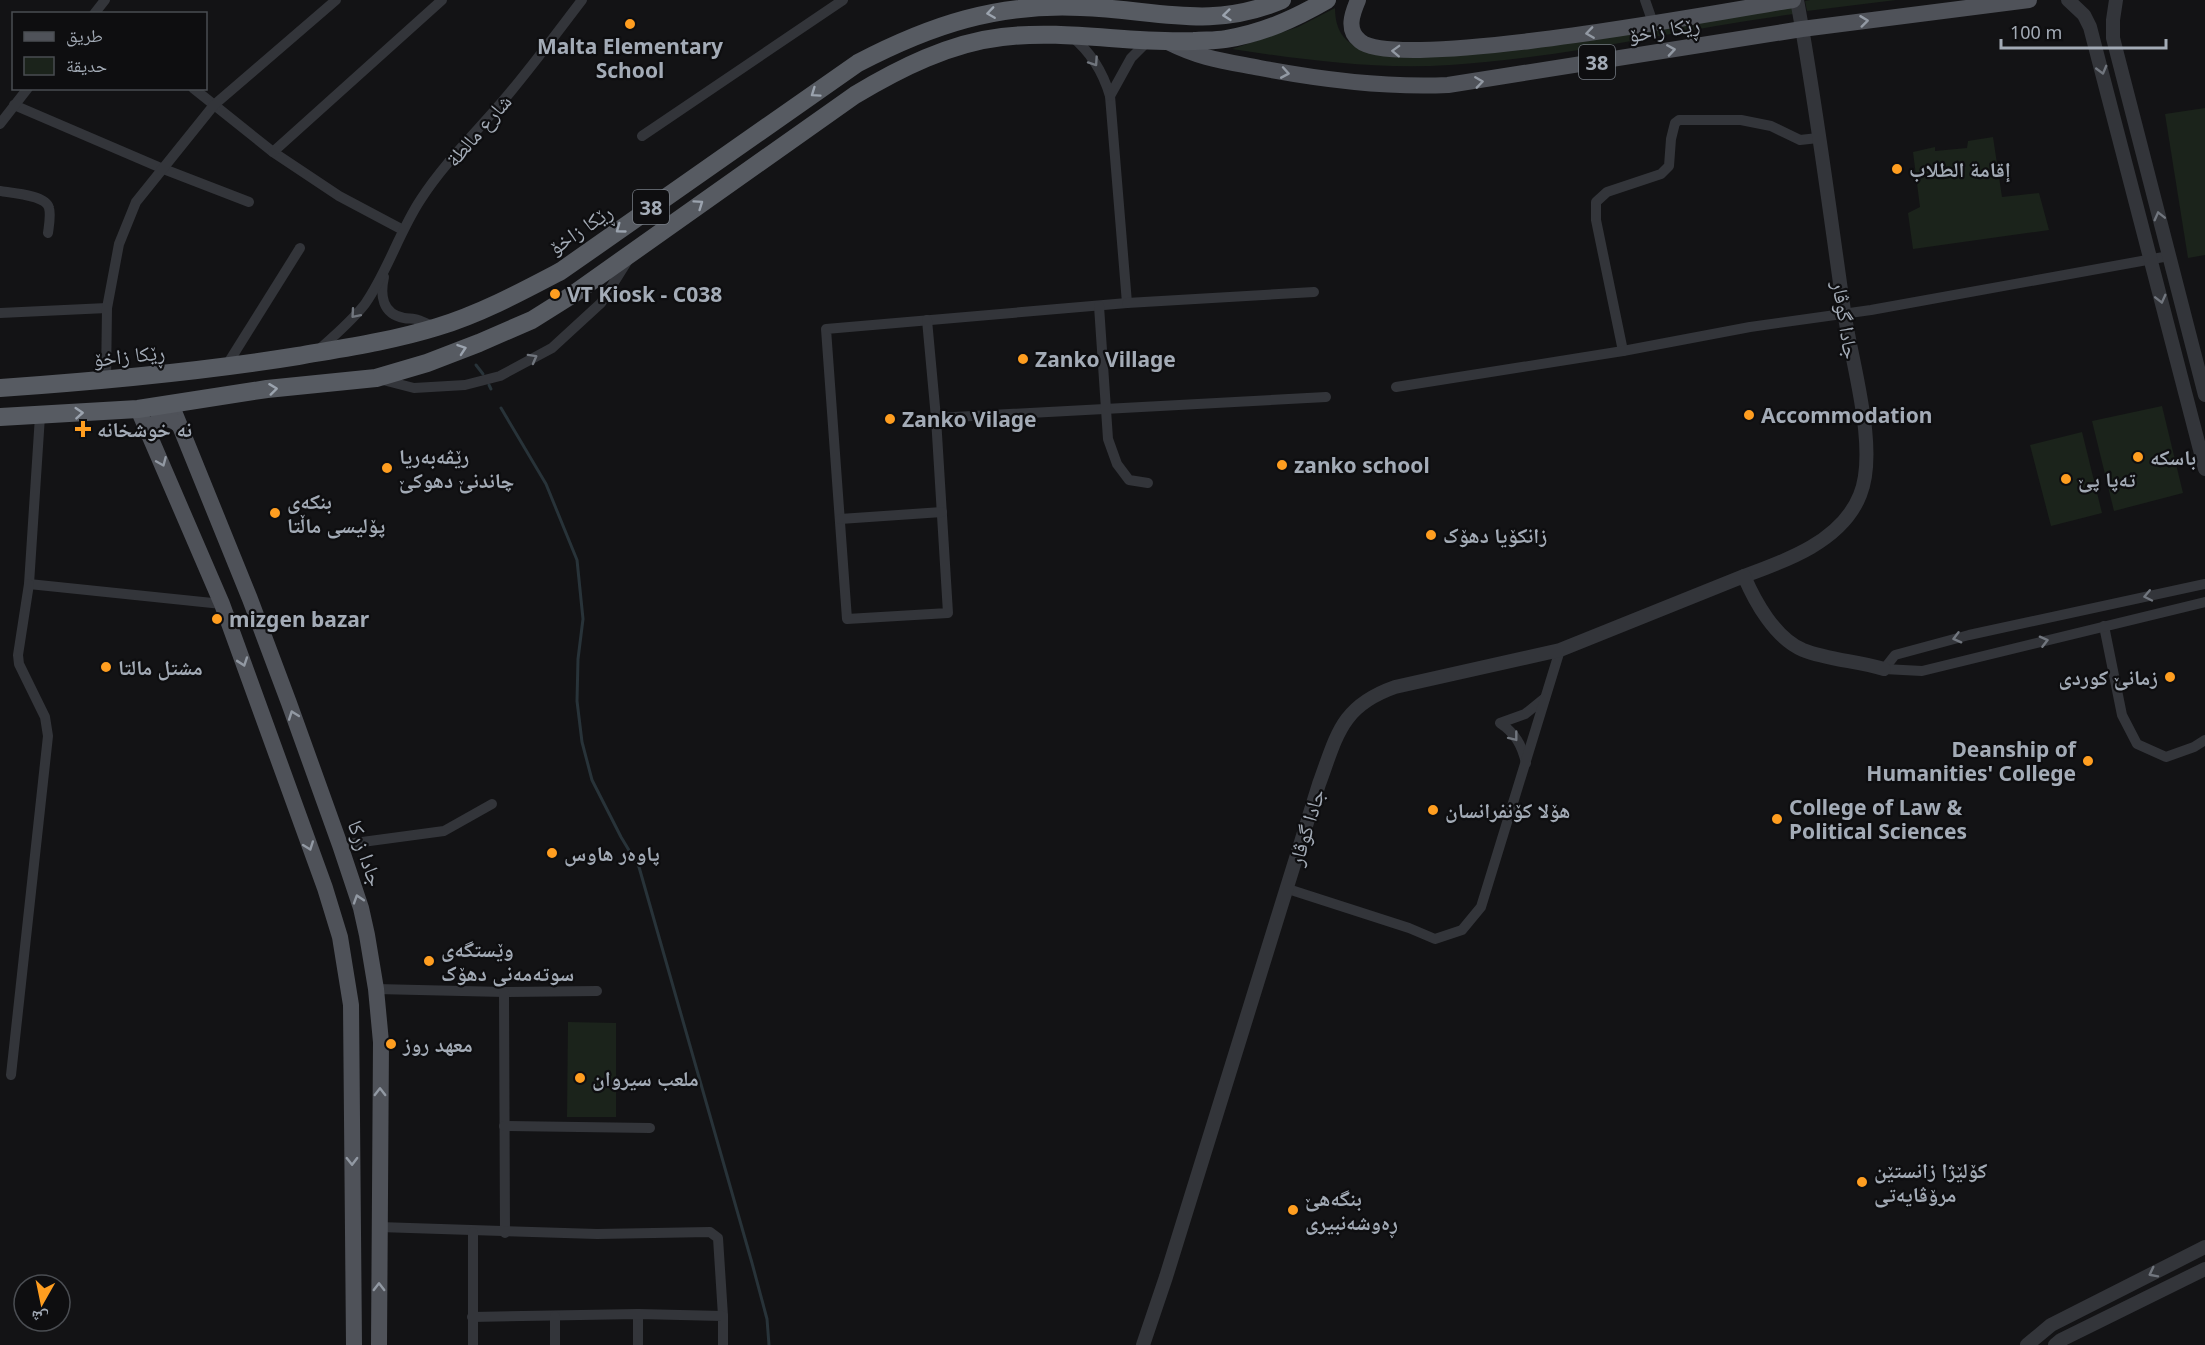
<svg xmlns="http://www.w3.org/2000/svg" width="2205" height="1345" viewBox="0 0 2205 1345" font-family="'Noto Sans','Noto Naskh Arabic',sans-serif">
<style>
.green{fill:#1b231b}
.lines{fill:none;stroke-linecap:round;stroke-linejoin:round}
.stream{stroke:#283339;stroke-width:3}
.minor{stroke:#33353a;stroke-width:10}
.tertiary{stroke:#33353a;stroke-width:14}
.primary{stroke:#4f5259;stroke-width:16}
.trunk{stroke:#575b62;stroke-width:18}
.oneway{stroke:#9ba3ae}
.oneway2{stroke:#9299a3}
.oneway3{stroke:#71767e}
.poi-dot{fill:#ff9e20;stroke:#0e0e10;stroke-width:2}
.labels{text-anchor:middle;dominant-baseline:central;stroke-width:4.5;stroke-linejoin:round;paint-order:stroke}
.shield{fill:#0e0e10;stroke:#767c84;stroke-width:1.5}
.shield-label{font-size:20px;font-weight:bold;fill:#a3abb6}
.street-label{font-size:21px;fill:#a3abb6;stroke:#0e0e10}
.poi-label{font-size:21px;font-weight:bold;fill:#a3abb6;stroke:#0e0e10;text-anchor:start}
</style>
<rect width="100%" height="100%" fill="#131315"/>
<g class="green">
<polygon points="1810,0 1896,0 1807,11 1805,1"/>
<path d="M 1791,2 L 1794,14 C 1679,29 1566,58 1450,65 C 1378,70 1304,60 1232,49 L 1298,27 L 1335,8 C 1335,37 1351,49 1378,52 Z"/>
<polygon points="2205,108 2205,255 2188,258 2165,114"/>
<polygon points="1993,137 2002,197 2039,193 2049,230 1913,249 1908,213 1920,207 1913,152 1935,147 1935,151 1967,148 1968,141"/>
<polygon points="2162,406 2183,493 2114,511 2092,421"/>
<polygon points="2082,432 2102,513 2051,526 2030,445"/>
<polygon points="568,1022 616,1023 616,1117 567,1117"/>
</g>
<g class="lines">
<g class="stream">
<polyline points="476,365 483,374"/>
<polyline points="489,385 491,389"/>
<polyline points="501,408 546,484 577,560 583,619 578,659 577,701 582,742 592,780 621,837 639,867 752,1263 767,1319 769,1345"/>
</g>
<g class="minor">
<polyline points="1645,0 1653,23"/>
<polyline points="94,14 105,0"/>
<path d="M 1071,36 C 1091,52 1103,72 1110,96 L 1127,303 L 826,329 L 847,619 L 948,613 L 936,418 L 1326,397"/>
<polyline points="193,88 273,152 339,196 403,230"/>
<polyline points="1110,96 1131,58 1148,41"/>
<polyline points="14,105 161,168 249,202"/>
<polyline points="0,124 28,88"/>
<polyline points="642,136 843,0"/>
<polyline points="273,152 442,0"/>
<path d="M 0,191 C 12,193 46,195 49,208 C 51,215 49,225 48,233"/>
<path d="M 384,277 C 380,295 382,314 404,318 C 409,319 414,318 418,320 C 424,322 430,325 436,327"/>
<polyline points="1127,303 1314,292"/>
<polyline points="1099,306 1108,439 1117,464 1129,480 1148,483"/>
<polyline points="0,313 107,308"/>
<polyline points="927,320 936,418"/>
<polyline points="1623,351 1596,220 1596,202 1607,192 1661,174 1669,166 1671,139 1675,123 1679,120 1741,120 1771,126 1800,140 1818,138"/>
<path d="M 316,352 C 333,337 351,322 365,304 C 388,271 399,232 421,199 C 447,159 482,127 512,90 C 536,61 559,30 582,0"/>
<polyline points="225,368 300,248"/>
<polyline points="379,379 414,388 465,385 500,376 552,348 601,303 628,260"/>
<polyline points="106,381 107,308 119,244 136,202 214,105 336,0"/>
<polyline points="1396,387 1623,351 1750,327 1871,310 2169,256"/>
<polyline points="40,416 29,584 222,604"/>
<polyline points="840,519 942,512"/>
<polyline points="2104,626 2122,715 2137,744 2166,757 2194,747 2205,740"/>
<polyline points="1884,669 1895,655 1969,635 2205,584"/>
<polyline points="1884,669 1922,671 2205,602"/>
<path d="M 1526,763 C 1522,745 1515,733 1500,723 L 1525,714 L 1545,698"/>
<polyline points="340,845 444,831 492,804"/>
<polyline points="1284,893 1288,889 1409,928 1435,939 1462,930 1481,907 1560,650"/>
<polyline points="376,989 504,992 597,991"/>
<polyline points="504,992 505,1233"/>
<polyline points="11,1075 48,736 45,717 19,664 18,655 29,584"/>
<polyline points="504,1126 650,1128"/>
<polyline points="379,1227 597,1234 710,1232 718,1238 723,1316"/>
<polyline points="638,1314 638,1345"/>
<polyline points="472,1317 638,1314 723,1316 723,1345"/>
<polyline points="473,1345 473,1232"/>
<polyline points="555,1345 555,1316"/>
</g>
<g class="tertiary">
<polyline points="2068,0 2084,15 2090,27 2205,469"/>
<polyline points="2116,0 2113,20 2113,38 2205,395"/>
<path d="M 1744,576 C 1786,561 1842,541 1860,495 C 1879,449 1851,361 1844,311 C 1829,207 1816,103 1797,0"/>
<path d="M 1143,1345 L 1166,1277 L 1319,784 C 1337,735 1341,706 1395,687 L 1560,650 L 1744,576 C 1755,602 1775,638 1803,650 C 1828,660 1858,661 1884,669"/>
<polyline points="2027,1345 2051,1325 2205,1247"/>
<polyline points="2055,1345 2061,1340 2205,1269"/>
</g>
<g class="primary">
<path d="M 1358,0 C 1352,14 1346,30 1360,41 C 1397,73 1730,10 1793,0"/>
<path d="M 1168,42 C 1202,59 1224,61 1260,68 C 1323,80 1385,88 1448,85 L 1802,29 L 2029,0"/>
<polyline points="171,404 250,599 289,703 340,845 361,908 367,935 376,989 381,1042 379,1345"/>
<polyline points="138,409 222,604 325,888 340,937 351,1005 354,1345"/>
<path d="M 149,433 C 154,418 168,415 179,425"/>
</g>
<g class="trunk">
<path d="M 0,388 C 100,381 199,372 298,356 C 344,348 392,341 437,327 C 480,314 521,292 561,271 L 858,63 C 931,25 997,3 1081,7 C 1155,9 1209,31 1282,0"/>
<path d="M 0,417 L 138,409 L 267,389 L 376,378 L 427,363 L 479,343 L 532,320 L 575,293 L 855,95 C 900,68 950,43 1002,37 C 1066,29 1130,44 1194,41 C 1204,40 1215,41 1226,39 C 1263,33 1294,19 1327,0"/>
</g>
</g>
<defs><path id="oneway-chevron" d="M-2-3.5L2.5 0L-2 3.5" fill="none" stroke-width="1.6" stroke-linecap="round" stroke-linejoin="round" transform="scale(1.5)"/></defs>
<g class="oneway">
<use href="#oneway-chevron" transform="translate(991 13) rotate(172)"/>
<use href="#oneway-chevron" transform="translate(1227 15) rotate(174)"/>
<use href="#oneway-chevron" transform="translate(815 93) rotate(145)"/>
<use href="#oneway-chevron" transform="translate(699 204) rotate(-35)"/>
<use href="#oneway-chevron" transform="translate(620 229) rotate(144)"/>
<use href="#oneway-chevron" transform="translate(462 349) rotate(-19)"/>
<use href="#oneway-chevron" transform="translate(273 389) rotate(-7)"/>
<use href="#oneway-chevron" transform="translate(79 413) rotate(-4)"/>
</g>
<g class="oneway2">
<use href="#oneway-chevron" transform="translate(1864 21) rotate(-7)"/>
<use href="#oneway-chevron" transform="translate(1590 33) rotate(172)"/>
<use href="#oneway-chevron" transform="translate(1671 50) rotate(-9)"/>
<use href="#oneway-chevron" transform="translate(1396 51) rotate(-178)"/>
<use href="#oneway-chevron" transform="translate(1285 73) rotate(10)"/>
<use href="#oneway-chevron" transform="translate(1479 82) rotate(-8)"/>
<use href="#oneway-chevron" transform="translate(162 462) rotate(67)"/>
<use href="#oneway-chevron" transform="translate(243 662) rotate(71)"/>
<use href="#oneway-chevron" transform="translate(293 715) rotate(-110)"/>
<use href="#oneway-chevron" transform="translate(309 846) rotate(70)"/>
<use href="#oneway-chevron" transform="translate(358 899) rotate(-108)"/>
<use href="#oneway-chevron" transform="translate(380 1092) rotate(-90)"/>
<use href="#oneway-chevron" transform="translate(352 1161) rotate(89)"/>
<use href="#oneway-chevron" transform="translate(379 1287) rotate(-90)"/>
</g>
<g class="oneway3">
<use href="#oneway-chevron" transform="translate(1094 62) rotate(56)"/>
<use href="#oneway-chevron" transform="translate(2102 70) rotate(75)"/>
<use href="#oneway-chevron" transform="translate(2159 216) rotate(-104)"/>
<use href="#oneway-chevron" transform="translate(2161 299) rotate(76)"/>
<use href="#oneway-chevron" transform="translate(355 314) rotate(131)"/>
<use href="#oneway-chevron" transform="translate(533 358) rotate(-29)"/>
<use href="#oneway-chevron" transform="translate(2148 596) rotate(168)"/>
<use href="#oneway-chevron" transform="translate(1957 638) rotate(165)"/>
<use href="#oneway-chevron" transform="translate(2044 641) rotate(-14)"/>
<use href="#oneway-chevron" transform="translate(1514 737) rotate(52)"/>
<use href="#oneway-chevron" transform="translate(2153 1273) rotate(153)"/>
</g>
<g class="poi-dot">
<circle cx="630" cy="24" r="6"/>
<circle cx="1897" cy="169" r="6"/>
<circle cx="555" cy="294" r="6"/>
<circle cx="1023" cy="359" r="6"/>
<circle cx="1749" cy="415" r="6"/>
<circle cx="890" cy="419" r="6"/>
<path d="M80 420h6v6h6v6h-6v6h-6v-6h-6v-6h6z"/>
<circle cx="2138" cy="457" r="6"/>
<circle cx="1282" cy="465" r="6"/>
<circle cx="387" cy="468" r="6"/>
<circle cx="2066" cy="479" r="6"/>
<circle cx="275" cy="513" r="6"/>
<circle cx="1431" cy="535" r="6"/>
<circle cx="217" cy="619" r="6"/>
<circle cx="106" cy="667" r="6"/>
<circle cx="2170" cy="677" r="6"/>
<circle cx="2088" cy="761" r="6"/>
<circle cx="1433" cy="810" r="6"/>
<circle cx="1777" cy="819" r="6"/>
<circle cx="552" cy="853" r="6"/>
<circle cx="429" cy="961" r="6"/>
<circle cx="391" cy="1044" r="6"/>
<circle cx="580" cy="1078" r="6"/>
<circle cx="1862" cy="1182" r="6"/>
<circle cx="1293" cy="1210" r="6"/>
</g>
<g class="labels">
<g class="shield">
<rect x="1579" y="45" width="36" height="34" rx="4.5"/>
<rect x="633" y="190" width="36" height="34" rx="4.5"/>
</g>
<g class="shield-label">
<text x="1597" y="62">38</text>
<text x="651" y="207">38</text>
</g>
<g class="street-label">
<text transform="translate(1664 29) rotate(-9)">ڕێکا زاخۆ</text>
<text transform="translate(478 130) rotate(-49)">شارع مالطة</text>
<text transform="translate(580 229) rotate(-34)">ڕێکا زاخۆ</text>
<text transform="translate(1846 320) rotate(81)">جادا گوڤار</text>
<text transform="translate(129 355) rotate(-6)">ڕێکا زاخۆ</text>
<text transform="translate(1306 827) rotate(-73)">جادا گوڤار</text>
<text transform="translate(366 853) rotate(71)">جادا زرکا</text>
</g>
<g class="poi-label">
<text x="630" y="46" text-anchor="middle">Malta Elementary<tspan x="630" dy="24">School</tspan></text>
<text x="1909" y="169">إقامة الطلاب</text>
<text x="567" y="294">VT Kiosk - C038</text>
<text x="1035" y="359">Zanko Village</text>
<text x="1761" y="415">Accommodation</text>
<text x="902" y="419">Zanko Vilage</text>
<text x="97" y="429">نه خوشخانه</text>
<text x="399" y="456">رێڤەبەریا<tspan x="399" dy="24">چاندنێ دهوکێ</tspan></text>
<text x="2150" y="457">باسکە</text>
<text x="1294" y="465">zanko school</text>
<text x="2078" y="479">تەپا پێ</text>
<text x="287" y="501">بنکەی<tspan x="287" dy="24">پۆلیسی ماڵتا</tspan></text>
<text x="1443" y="535">زانکۆیا دهۆک</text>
<text x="229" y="619">mizgen bazar</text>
<text x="118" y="667">مشتل مالتا</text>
<text x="2158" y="677" text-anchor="end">زمانێ کوردی</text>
<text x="2076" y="749" text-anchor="end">Deanship of<tspan x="2076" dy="24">Humanities' College</tspan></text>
<text x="1789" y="807">College of Law &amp;<tspan x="1789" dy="24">Political Sciences</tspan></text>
<text x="1445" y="810">هۆلا كۆنفرانسان</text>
<text x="564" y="853">پاوەر هاوس</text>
<text x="441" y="949">وێستگەی<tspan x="441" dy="24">سوتەمەنی دهۆک</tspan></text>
<text x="403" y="1044">معهد روز</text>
<text x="592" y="1078">ملعب سيروان</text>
<text x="1874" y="1170">كۆلێژا زانستێن<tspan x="1874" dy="24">مرۆڤایەتی</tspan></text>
<text x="1305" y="1198">بنگه‌هێ<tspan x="1305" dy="24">ڕه‌وشه‌نبیرى</tspan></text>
</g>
</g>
<rect x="12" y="12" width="195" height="78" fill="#0e0e10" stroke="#4a4d52" stroke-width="1.5"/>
<rect x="24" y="32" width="30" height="9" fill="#4f5259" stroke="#4a4d52" stroke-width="1.5"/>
<text x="66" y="42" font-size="18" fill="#a3abb6">طريق</text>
<rect x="24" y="57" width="30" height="18" fill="#1b231b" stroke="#4a4d52" stroke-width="1.5"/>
<text x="66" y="72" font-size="18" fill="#a3abb6">حديقة</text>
<g transform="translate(42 1303) rotate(189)"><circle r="28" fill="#0e0e10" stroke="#4a4d52" stroke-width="1.5"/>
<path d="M0-4.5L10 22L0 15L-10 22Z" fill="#ff9e20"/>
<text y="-9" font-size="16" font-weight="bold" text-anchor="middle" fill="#a3abb6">ش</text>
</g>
<path d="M2001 39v9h165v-9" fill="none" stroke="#a3abb6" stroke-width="3"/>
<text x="2010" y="39" font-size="18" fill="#a3abb6" stroke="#0e0e10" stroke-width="4.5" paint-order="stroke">100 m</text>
</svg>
